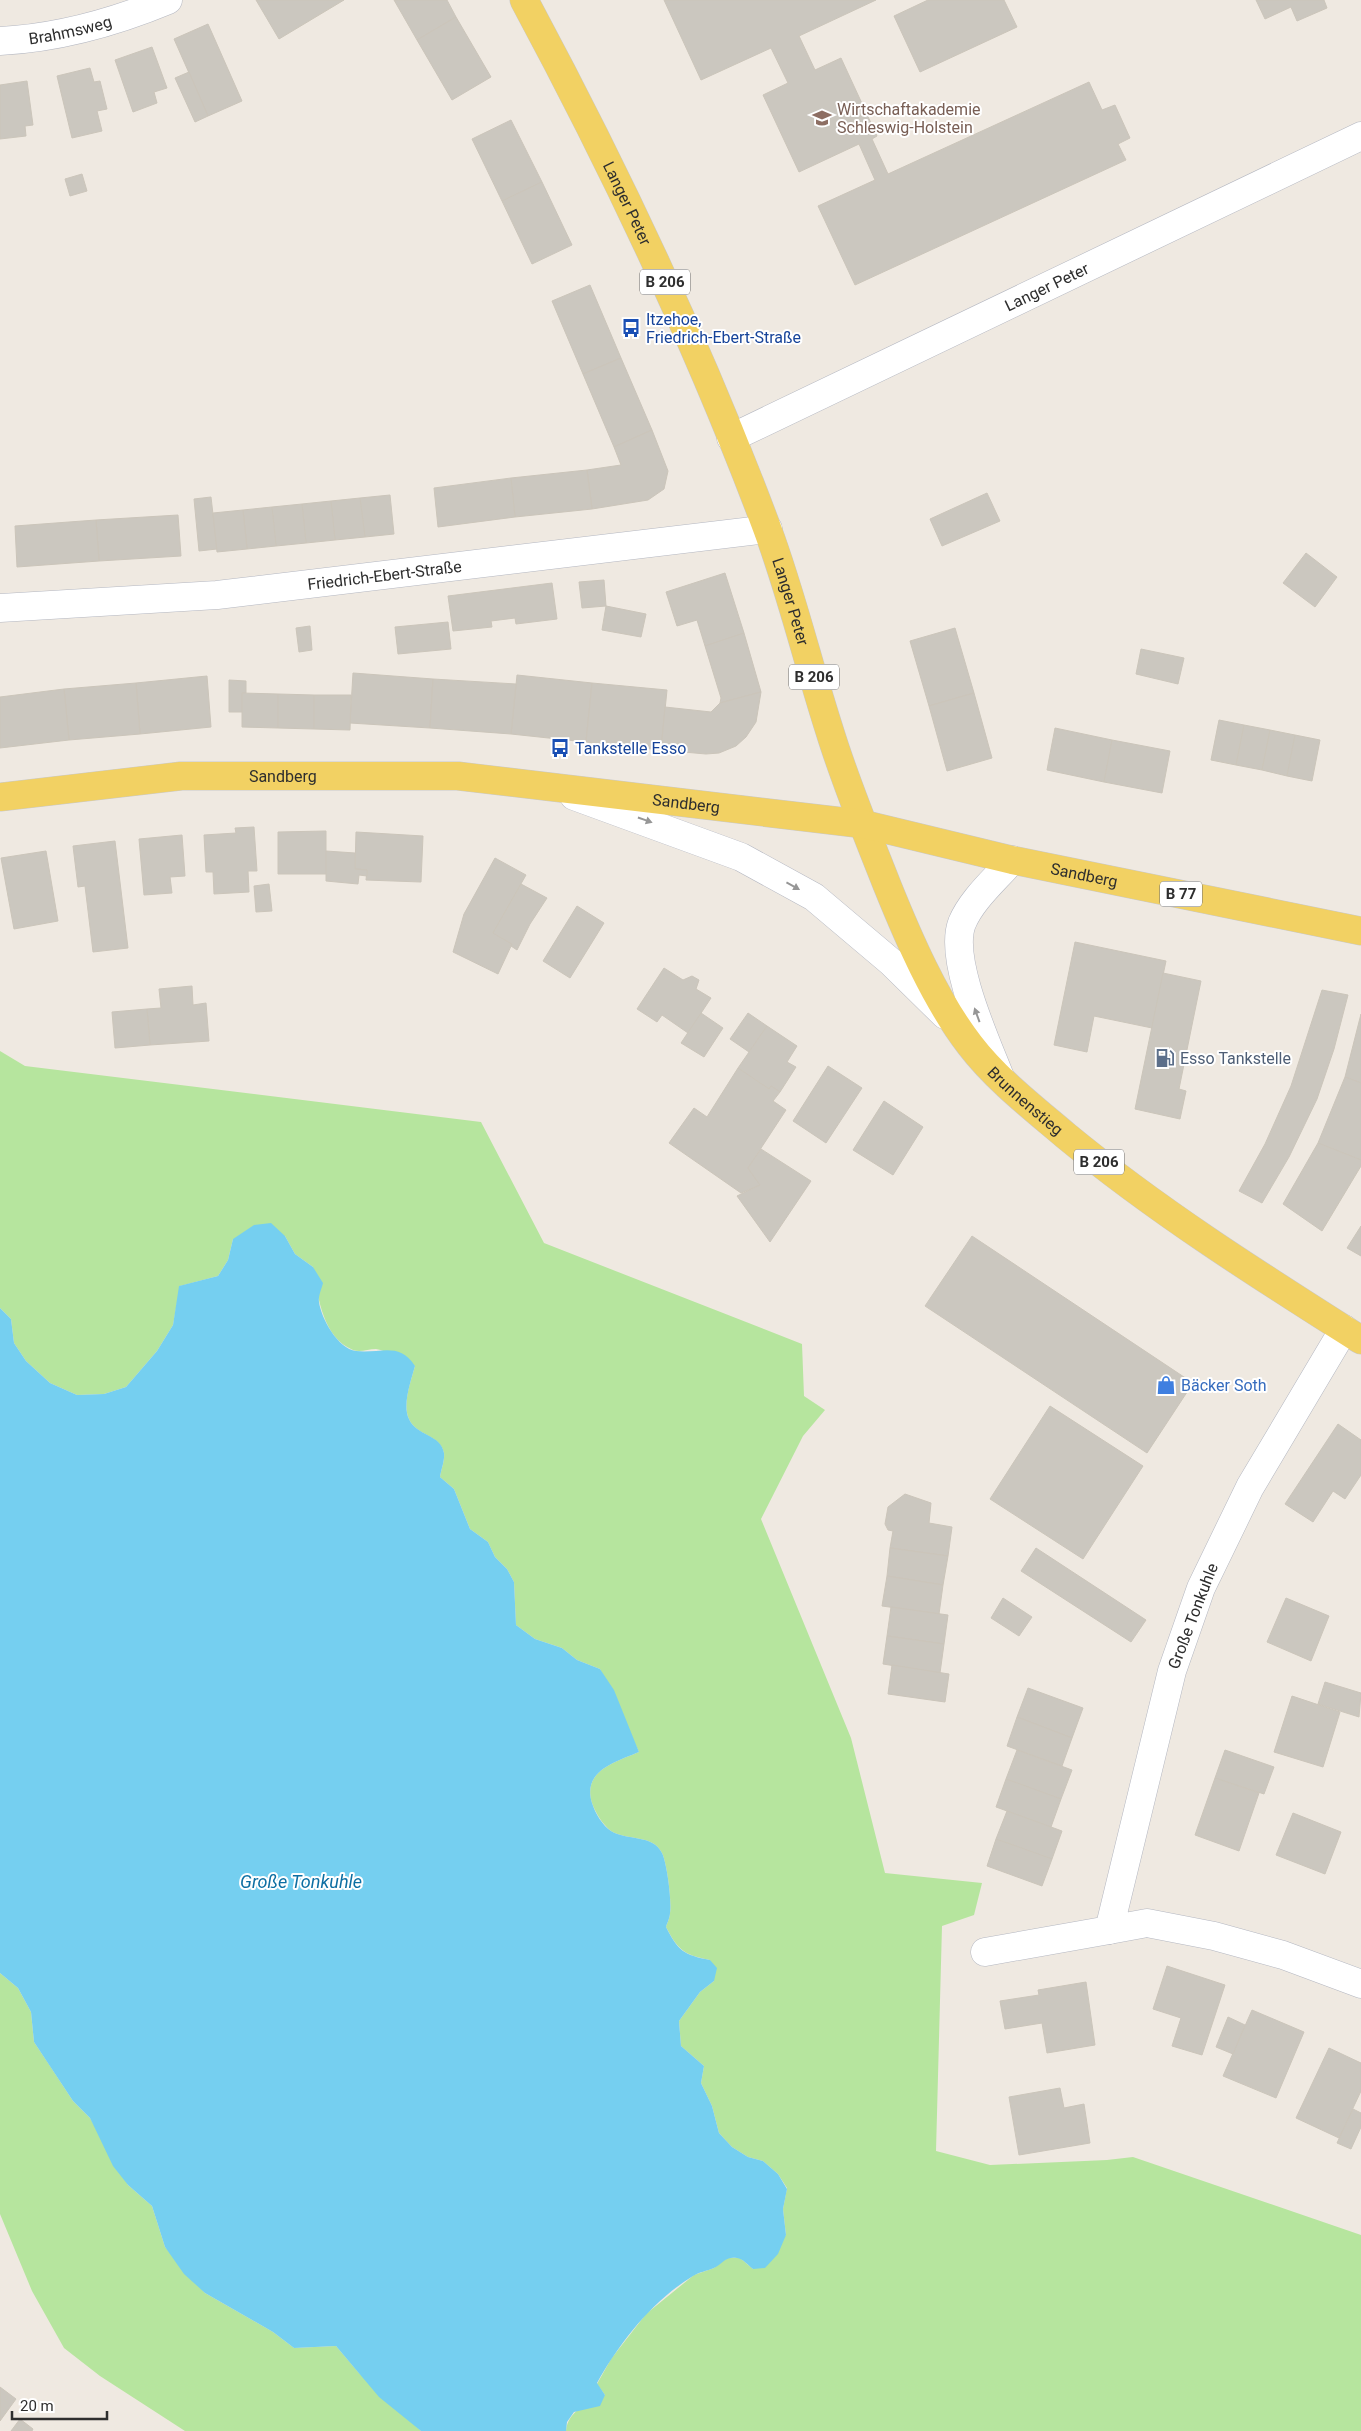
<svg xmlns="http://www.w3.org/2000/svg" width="1361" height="2431" viewBox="0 0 1361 2431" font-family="Roboto,sans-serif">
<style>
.green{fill:#b6e59e}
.water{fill:#75cff0}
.building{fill:#cbc7bf;stroke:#cbc5ba}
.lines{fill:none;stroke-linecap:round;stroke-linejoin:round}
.minor-casing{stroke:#b4b7c1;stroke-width:29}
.major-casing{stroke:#c9c9c9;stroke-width:29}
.minor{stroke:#fff;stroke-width:28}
.major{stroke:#f2d163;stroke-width:28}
.oneway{fill:#969696}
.labels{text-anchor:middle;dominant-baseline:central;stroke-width:4;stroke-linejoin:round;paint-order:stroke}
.shield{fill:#fff;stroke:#6d6d6d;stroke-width:1}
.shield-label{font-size:15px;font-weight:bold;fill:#2e2e2e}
.street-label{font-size:16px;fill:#2e2e2e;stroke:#fff}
.education-label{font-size:16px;fill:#785e54;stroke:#fff;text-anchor:start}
.transit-label{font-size:16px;fill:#164399;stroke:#fff;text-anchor:start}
.service-label{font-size:16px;fill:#4e5e75;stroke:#fff;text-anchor:start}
.shop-label{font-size:16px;fill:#366cbe;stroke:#fff;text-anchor:start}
.water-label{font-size:18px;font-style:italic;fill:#0d6fa3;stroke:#fff}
</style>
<rect width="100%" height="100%" fill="#efe9e1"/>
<g class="green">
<path d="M 0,1051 L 25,1066 L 481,1122 L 544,1243 L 802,1344 L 804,1396 L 825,1410 L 803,1436 L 761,1519 L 851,1738 L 885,1873 L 982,1883 L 974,1915 L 942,1926 L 936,2151 L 990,2165 L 1107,2160 L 1133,2157 L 1361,2235 L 1361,2431 L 566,2431 C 568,2410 588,2404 605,2395 L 597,2384 L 611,2359 L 646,2314 L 694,2275 L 714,2268 L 727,2258 L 740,2258 L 753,2269 L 786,2235 L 783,2209 L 787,2188 L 778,2174 L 763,2161 L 748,2157 L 732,2147 L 719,2133 L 712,2106 L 701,2083 L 704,2066 L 681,2046 L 679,2021 L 700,1992 L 714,1981 L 710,1960 C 684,1955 678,1950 666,1927 C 667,1923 670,1918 670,1913 C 672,1902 667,1863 662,1853 C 653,1834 627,1841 611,1831 C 603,1825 595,1812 592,1803 C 582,1771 615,1762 639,1752 L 600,1669 L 577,1660 L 562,1648 L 535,1639 L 516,1625 L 514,1582 L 507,1569 L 495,1557 L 488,1542 L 470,1529 L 454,1489 L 440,1477 C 441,1470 445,1460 444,1453 C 440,1434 416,1436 409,1419 C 402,1404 411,1381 415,1366 C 403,1361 388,1351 376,1349 C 368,1349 360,1353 353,1350 C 322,1337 318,1296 313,1267 L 295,1254 L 285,1236 L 233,1239 L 228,1260 L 218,1276 L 180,1286 L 173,1325 L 157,1351 L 126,1387 L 104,1394 L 77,1395 L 50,1383 L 26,1361 L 14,1343 L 11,1319 L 0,1308 Z"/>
<polygon points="0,1973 18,1988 31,2012 34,2042 50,2066 73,2101 90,2118 128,2185 152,2206 165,2247 205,2293 273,2332 294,2348 336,2346 359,2373 421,2431 185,2431 100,2376 64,2348 32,2291 0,2214"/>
</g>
<path class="water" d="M 271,1223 L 285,1236 L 295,1254 L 313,1267 L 323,1283 C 322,1288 318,1296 319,1302 C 321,1318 338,1349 356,1351 C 380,1354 399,1341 415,1366 C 411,1381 402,1405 409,1419 C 416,1436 441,1434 444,1453 C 445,1460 441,1470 440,1477 L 454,1489 L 470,1529 L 488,1542 L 495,1557 L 507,1569 L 514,1582 L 516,1625 L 535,1639 L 562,1648 L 577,1660 L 600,1669 L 614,1690 L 639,1752 C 615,1762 582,1771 592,1803 C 595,1813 603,1826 611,1831 C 627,1841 653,1834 662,1853 C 667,1863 672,1902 670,1913 C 670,1918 667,1923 666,1927 C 678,1951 684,1955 710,1960 L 717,1968 L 714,1981 L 700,1992 L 679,2021 L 681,2046 L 704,2066 L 701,2083 L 712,2106 L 719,2133 L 732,2147 L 748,2157 L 763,2161 L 778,2174 L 787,2189 L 783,2209 L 786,2235 L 778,2254 L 765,2268 L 753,2269 C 748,2265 743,2259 737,2258 C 726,2256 723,2263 714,2268 C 707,2271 699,2272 693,2276 C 652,2301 620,2342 597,2383 L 605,2395 L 600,2406 L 574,2412 L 567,2422 L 566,2431 L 421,2431 L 379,2397 L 336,2346 L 294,2348 L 273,2332 L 205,2293 L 184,2274 L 165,2247 L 152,2206 L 128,2185 L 113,2166 L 90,2118 L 73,2101 L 34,2042 L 31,2012 L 18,1988 L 0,1973 L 0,1308 L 11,1319 L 14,1343 L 26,1361 L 50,1383 L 77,1395 L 104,1394 L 126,1387 L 157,1351 L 173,1325 L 179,1286 L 218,1276 L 228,1260 L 233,1239 L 254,1225 Z"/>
<g class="building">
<polygon points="256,0 344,0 279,39"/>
<polygon points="394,0 447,0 456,17 417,40"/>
<polygon points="664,0 876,0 799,36 815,70 841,58 877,136 872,139 888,174 1089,82 1102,110 1115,105 1130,138 1118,144 1126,160 855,285 818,206 875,180 859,144 799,172 763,95 788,83 771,48 701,80"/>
<polygon points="928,0 1004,0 1017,27 920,72 894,16"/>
<polygon points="1256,0 1324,0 1327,8 1297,21 1291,7 1265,19"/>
<polygon points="456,17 491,77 452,100 417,40"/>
<polygon points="208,24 242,101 208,116 174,39"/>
<polygon points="152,47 167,88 154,92 157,103 133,112 115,60"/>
<polygon points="90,68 94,82 100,81 107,109 97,111 102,131 72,138 57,76"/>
<polygon points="189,72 208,116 195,122 175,78"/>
<polygon points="27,81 33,125 25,126 26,136 0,139 0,85"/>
<polygon points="511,120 542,182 502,201 472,139"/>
<polygon points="82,174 87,191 70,196 65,179"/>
<polygon points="542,182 572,245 532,264 502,201"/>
<polygon points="590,285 621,358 583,374 552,301"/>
<polygon points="621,358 652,430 614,447 583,374"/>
<polygon points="652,430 668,471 664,489 648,500 592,509 587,470 621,465 614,447"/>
<polygon points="587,470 592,509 515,517 511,478"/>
<polygon points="511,478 515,517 438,527 434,488"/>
<polygon points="987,493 1000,521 942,546 930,519"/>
<polygon points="390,495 394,534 365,537 360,498"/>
<polygon points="211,497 217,549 199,551 194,499"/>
<polygon points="360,498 365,537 335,540 331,501"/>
<polygon points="331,501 335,540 306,543 302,504"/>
<polygon points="302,504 306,543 276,546 272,507"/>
<polygon points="272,507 276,546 247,549 243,510"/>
<polygon points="243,510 247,549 217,552 213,513"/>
<polygon points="178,515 181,556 99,561 96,520"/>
<polygon points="96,520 99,561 17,567 15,526"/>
<polygon points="1306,553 1337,577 1315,607 1283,583"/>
<polygon points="725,573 744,633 705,646 697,620 677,626 666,592"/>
<polygon points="604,580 606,606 582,608 579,582"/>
<polygon points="552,583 557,619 516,624 515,618 491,621 492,627 453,631 448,596"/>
<polygon points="606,606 646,614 641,637 602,630"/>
<polygon points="448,622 451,649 398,654 395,627"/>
<polygon points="310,626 312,650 299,652 296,628"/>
<polygon points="955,628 974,693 929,706 910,641"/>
<polygon points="744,633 761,692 720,703 721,698 705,646"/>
<polygon points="1141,649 1184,658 1178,684 1136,674"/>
<polygon points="353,673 433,679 430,728 350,723"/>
<polygon points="517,675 592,683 586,742 511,734"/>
<polygon points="207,676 211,727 140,734 136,683"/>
<polygon points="433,679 516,684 511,734 430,728"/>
<polygon points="229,680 246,681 246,693 242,693 242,712 229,712"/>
<polygon points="136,683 140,734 69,740 64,689"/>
<polygon points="592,683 667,690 661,750 586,742"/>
<polygon points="64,689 69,740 0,748 0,697"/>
<polygon points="761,692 756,722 746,737 736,746 719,753 706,754 661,750 665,707 711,712 720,703"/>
<polygon points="242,693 278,694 278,728 242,727"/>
<polygon points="974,693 992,758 947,771 929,706"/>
<polygon points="278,694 314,695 314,729 278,728"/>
<polygon points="314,695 351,695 350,730 314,729"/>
<polygon points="1219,720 1244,725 1236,765 1211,760"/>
<polygon points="1244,725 1270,730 1262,770 1236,765"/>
<polygon points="1055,728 1112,740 1104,782 1047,770"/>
<polygon points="1270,730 1295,735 1287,776 1262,770"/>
<polygon points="1295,735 1320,740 1312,781 1287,776"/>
<polygon points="1112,740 1170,751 1162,793 1104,782"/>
<polygon points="254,827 257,871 248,871 249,892 214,894 213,872 206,872 204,835 236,833 235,828"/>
<polygon points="326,831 326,874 278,874 278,832"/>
<polygon points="356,832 423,836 421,882 366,880 367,870 355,869"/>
<polygon points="182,835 185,876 170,877 172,893 144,895 139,839"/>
<polygon points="115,841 128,948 93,952 85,886 78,887 73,846"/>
<polygon points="46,851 58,921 14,929 1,858"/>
<polygon points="326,851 355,853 355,869 367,870 367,876 359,875 358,884 326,881"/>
<polygon points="495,858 526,875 493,933 512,944 498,974 453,952 464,914"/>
<polygon points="269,884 272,911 256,912 254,886"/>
<polygon points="521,884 547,898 530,924 517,950 511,946 512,944 493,933"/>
<polygon points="577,906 604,923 570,978 543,961"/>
<polygon points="1075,942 1166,961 1152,1028 1094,1016 1087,1052 1054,1045"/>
<polygon points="664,968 683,980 692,976 699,980 696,989 711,998 688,1033 662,1015 657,1022 637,1009"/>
<polygon points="1163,973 1201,981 1179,1089 1186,1091 1180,1119 1135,1109"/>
<polygon points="192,986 193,1005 206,1003 209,1041 150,1045 147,1009 161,1008 159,989"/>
<polygon points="1322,990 1348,995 1334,1049 1317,1099 1289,1157 1262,1203 1239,1191 1265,1144 1291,1086"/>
<polygon points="147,1009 150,1045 115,1048 112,1012"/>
<polygon points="701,1013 723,1028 704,1057 681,1043"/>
<polygon points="748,1013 767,1026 749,1052 730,1039"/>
<polygon points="1361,1014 1361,1083 1345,1077"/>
<polygon points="767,1026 797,1046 787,1062 796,1067 780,1092 771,1086 769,1089 738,1068"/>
<polygon points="828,1066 862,1088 826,1143 793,1121"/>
<polygon points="738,1068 769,1089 771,1086 780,1092 773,1101 786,1110 748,1168 760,1185 741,1193 669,1143 694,1108 707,1117"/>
<polygon points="1345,1077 1361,1083 1361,1160 1318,1143"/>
<polygon points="884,1101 923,1127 893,1175 853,1150"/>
<polygon points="1318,1143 1361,1160 1361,1166 1322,1231 1283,1204"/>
<polygon points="761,1149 811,1181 770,1242 737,1196 760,1185 748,1168"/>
<polygon points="1361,1226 1361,1256 1347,1248"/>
<polygon points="972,1236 1193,1383 1147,1453 925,1306"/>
<polygon points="1050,1406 1143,1466 1083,1559 990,1499"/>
<polygon points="1338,1424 1361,1440 1361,1475 1345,1499 1333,1491 1313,1522 1285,1504"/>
<polygon points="905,1494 931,1503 929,1523 952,1527 948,1556 890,1548 893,1531 888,1530 885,1524 888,1507"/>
<polygon points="890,1548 948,1556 943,1585 887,1576"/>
<polygon points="1036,1548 1146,1620 1131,1642 1021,1571"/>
<polygon points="887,1576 943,1585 939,1614 882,1606"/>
<polygon points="1003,1598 1032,1617 1019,1636 991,1618"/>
<polygon points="1286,1598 1329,1616 1311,1661 1267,1642"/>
<polygon points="891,1607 948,1615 944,1644 887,1636"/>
<polygon points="887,1636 944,1644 940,1673 883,1664"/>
<polygon points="892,1665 949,1674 945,1702 888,1694"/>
<polygon points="1325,1682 1361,1693 1359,1717 1318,1704"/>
<polygon points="1028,1688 1083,1708 1072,1738 1017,1717"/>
<polygon points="1292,1696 1340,1712 1323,1767 1274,1752"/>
<polygon points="1017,1717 1072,1738 1062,1766 1007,1746"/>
<polygon points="1017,1750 1072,1770 1061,1799 1006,1779"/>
<polygon points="1225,1750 1274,1767 1264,1794 1215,1778"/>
<polygon points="1215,1778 1259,1793 1239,1851 1195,1835"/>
<polygon points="1006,1779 1061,1799 1051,1827 996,1807"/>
<polygon points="1007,1811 1062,1831 1052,1859 996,1839"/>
<polygon points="1293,1813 1341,1832 1325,1874 1276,1855"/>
<polygon points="996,1839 1052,1859 1042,1886 987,1866"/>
<polygon points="1167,1966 1225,1985 1202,2055 1172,2046 1181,2018 1153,2009"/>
<polygon points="1086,1982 1095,2045 1047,2053 1042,2023 1005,2029 1000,2001 1039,1995 1038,1990"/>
<polygon points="1252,2010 1304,2032 1276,2098 1223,2076"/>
<polygon points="1228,2017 1245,2025 1233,2054 1216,2047"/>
<polygon points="1329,2048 1361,2063 1361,2091 1339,2138 1296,2118"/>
<polygon points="1060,2088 1064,2108 1084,2104 1090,2143 1019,2155 1009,2097"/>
<polygon points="1353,2109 1361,2113 1361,2127 1351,2149 1337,2143"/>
<polygon points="0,2387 16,2399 0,2421"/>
<polygon points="20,2419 33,2429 32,2431 11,2431"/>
</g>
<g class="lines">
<g class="minor-casing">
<g id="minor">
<path id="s1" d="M 0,41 C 57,38 115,22 168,0"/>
<path id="s2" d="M 731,438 L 1361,136"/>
<path id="s3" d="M 0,608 L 217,595 L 768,529"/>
<polyline points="574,796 741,857 814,897 891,962 945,1015"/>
<path d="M 1000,1077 C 986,1041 948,959 962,923 C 972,899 996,879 1012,860"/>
<polyline points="1344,1329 1250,1487 1201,1588 1172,1671 1109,1930 1147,1923 1214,1936 1283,1955 1361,1984"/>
<polyline points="985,1952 1109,1930"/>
</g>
</g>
<g class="major-casing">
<g id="major">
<path id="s4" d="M 524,0 C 616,171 699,346 767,528 C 792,595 808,664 830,732 C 846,784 867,834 887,885 C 908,937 935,1000 970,1045 C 996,1079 1032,1107 1065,1135 C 1157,1211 1260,1276 1361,1340"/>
<path id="s5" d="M 0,797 L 181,776 L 458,776 L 863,824 L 1012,860 L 1361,931"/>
</g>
</g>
<use href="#minor" class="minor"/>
<use href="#major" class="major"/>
</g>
<defs><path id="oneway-solid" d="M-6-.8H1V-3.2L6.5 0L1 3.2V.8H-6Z" transform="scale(1.25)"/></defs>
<g class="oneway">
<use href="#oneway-solid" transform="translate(645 820) rotate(19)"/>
<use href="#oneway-solid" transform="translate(793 886) rotate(29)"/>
<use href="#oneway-solid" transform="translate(977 1015) rotate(-110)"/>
</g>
<defs>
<g id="school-bare" transform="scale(1.5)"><path d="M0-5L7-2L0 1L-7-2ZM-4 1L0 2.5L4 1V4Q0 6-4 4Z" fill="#8d6e63" stroke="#fff" stroke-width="2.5" paint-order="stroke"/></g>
<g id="bus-bare" transform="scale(1.5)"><path d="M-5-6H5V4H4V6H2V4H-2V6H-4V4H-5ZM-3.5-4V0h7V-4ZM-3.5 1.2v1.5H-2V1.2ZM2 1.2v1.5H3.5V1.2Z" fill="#1a4fb4" stroke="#fff" stroke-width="2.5" paint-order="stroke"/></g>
<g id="fuel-bare" transform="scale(1.5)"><path d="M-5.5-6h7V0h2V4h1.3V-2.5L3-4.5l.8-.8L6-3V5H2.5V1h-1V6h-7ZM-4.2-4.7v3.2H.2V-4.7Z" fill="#5c6f8a" stroke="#fff" stroke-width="2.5" paint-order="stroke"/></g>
<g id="shop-bare" transform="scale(1.5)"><path d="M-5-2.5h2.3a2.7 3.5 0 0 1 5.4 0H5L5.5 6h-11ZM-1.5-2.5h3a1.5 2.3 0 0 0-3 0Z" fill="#3f7fe0" stroke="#fff" stroke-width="2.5" paint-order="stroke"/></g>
</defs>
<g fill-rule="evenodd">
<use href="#school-bare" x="822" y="118"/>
<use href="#bus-bare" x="631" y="328"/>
<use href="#bus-bare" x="560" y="748"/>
<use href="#fuel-bare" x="1165" y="1058"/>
<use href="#shop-bare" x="1166" y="1385"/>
</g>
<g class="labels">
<g class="shield">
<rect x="640" y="269.5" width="50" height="25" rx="4"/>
<rect x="789" y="664.5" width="50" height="25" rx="4"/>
<rect x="1160" y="881.5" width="42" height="25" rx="4"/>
<rect x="1074" y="1149.5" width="50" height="25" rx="4"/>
</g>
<g class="shield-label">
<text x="665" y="282">B 206</text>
<text x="814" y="677">B 206</text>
<text x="1181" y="894">B 77</text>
<text x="1099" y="1162">B 206</text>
</g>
<g class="street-label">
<text stroke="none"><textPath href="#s1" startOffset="71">Brahmsweg</textPath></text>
<text stroke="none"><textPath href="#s4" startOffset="228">Langer Peter</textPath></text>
<text stroke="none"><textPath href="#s2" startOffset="350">Langer Peter</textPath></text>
<text stroke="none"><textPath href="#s3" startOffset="386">Friedrich-Ebert-Straße</textPath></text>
<text stroke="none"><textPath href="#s4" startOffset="659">Langer Peter</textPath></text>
<text stroke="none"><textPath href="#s5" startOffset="284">Sandberg</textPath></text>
<text stroke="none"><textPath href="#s5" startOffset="689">Sandberg</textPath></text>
<text stroke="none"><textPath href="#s5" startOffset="1094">Sandberg</textPath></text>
<text stroke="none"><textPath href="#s4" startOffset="1218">Brunnenstieg</textPath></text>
<text transform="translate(1193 1616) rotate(-69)">Große Tonkuhle</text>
</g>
<g class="education-label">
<text x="837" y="109">Wirtschaftakademie<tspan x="837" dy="18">Schleswig-Holstein</tspan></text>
</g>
<g class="transit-label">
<text x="646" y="319">Itzehoe,<tspan x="646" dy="18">Friedrich-Ebert-Straße</tspan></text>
<text x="575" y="748">Tankstelle Esso</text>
</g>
<g class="service-label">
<text x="1180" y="1058">Esso Tankstelle</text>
</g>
<g class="shop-label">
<text x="1181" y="1385">Bäcker Soth</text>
</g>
<g class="water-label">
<text x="301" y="1881">Große Tonkuhle</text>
</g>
</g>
<path d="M12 2411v8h95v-8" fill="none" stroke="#2e2e2e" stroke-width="2.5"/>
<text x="20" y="2411" font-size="15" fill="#2e2e2e" stroke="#ffffff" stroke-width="4" paint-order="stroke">20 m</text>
</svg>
